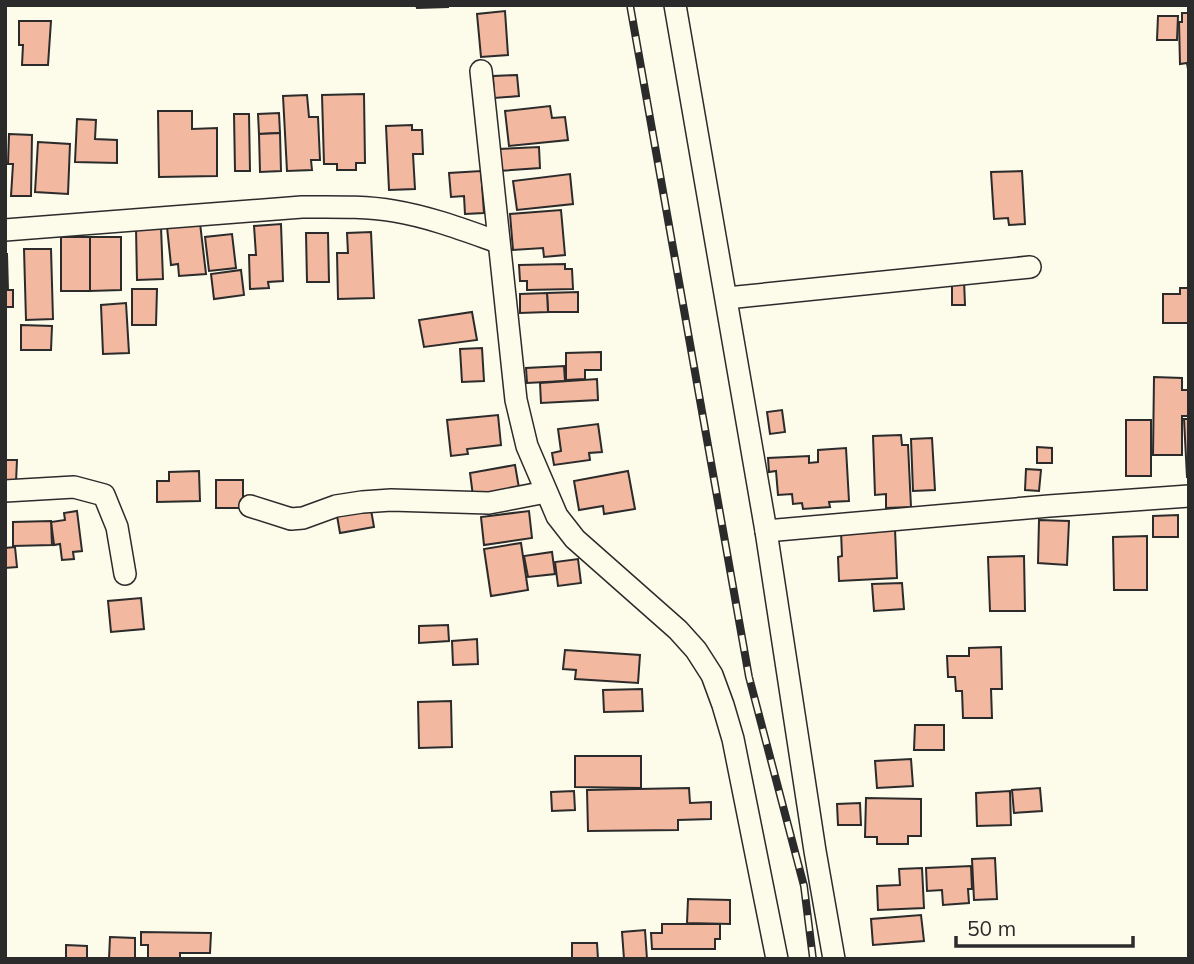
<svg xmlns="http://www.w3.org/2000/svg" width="1194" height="964" viewBox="0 0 1194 964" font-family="Mulish,sans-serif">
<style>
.building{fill:#f2b8a0;stroke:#2b2b2b;stroke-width:2}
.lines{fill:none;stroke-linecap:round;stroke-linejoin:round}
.minor-casing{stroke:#2b2b2b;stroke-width:24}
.minor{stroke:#fdfbea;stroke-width:21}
.rail-casing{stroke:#2b2b2b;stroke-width:8}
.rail{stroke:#fdfbea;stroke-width:5;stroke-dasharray:16;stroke-linecap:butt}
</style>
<rect width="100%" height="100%" fill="#fdfbea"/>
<g class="building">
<polygon points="416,5 448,5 448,7 417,8"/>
<polygon points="505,11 508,55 481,57 477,14"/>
<polygon points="1182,13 1189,13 1189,75 1187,63 1180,64 1179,22 1182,22"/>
<polygon points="1158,16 1178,16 1177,40 1157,40"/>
<polygon points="19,21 51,21 48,65 22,65 23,45 19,45"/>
<polygon points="517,75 519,96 494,98 493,76"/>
<polygon points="364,94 365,163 356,163 356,170 337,170 337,164 324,164 322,95"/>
<polygon points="307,95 309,117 318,117 320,160 311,160 312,170 287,171 283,96"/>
<polygon points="550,106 552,118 565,117 568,140 509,146 505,111"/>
<polygon points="158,111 192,111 192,129 217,128 217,176 159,177"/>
<polygon points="279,113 280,133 259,134 258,114"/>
<polygon points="234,114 249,114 250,171 235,171"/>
<polygon points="77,119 96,120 95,139 117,140 117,163 75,162"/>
<polygon points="412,125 412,130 422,130 423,154 413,154 415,189 389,190 386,126"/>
<polygon points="280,133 281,171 260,172 259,134"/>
<polygon points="9,134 32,135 31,196 11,196 13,164 8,164"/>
<polygon points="38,142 70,144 68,194 35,192"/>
<polygon points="539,147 540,168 499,171 498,149"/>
<polygon points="481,171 484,213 465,214 464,196 451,197 449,173"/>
<polygon points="1022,171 1025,224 1009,225 1008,218 994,219 991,172"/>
<polygon points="570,174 573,204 517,210 513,181"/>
<polygon points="561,210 565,255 544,257 543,248 513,250 510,214"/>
<polygon points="200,223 206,274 179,276 178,264 171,265 167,227"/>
<polygon points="281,224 283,281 268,282 269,288 250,289 249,255 256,255 254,226"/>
<polygon points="161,227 163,279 137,280 136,228"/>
<polygon points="371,232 374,298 338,299 337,253 348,253 347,233"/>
<polygon points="306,233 328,233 329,282 307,282"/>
<polygon points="232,234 236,268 209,271 205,237"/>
<rect x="61" y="237" width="29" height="54"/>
<polygon points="90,237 121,237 121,290 90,291"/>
<polygon points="24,249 51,249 53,319 26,320"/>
<polygon points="5,254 7,254 8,290 13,290 13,307 5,307"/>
<polygon points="565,264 565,269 572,269 573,289 527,290 527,281 520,281 519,265"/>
<polygon points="241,270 244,295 214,299 211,274"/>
<polygon points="952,280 964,280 965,305 952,305"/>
<polygon points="1180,288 1189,288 1189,323 1163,323 1163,294 1180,294"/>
<polygon points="132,289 157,289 156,325 132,325"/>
<polygon points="578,292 578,312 548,312 547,293"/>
<polygon points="547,293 548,312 520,313 520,294"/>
<polygon points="126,303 129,353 103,354 101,305"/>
<polygon points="472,312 477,340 424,347 419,320"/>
<polygon points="21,325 52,326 51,350 21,350"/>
<polygon points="482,348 484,381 462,382 460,349"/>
<polygon points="601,352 601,370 585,370 585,379 566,380 566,353"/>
<polygon points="564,366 565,381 527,383 526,368"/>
<polygon points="1154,377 1182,378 1182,390 1189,390 1189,416 1182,416 1182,455 1153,455"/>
<polygon points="597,379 598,400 541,403 540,383"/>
<polygon points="782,410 785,432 770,434 767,412"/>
<polygon points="498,415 501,445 467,449 468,454 451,456 447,420"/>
<polygon points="1184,419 1189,419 1189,477 1187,477"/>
<rect x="1126" y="420" width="25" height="56"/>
<polygon points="598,424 602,452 589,453 590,460 554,465 552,453 561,451 558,429"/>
<polygon points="901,435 902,445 908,445 911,507 886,508 886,494 875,495 873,436"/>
<polygon points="932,438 935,490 913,491 911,439"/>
<polygon points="1037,447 1052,448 1052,463 1037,463"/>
<polygon points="846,448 849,501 829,502 830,507 803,509 802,503 793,504 792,494 778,495 776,471 769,472 768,458 809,456 809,463 818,462 818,450"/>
<polygon points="5,460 17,460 16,482 5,482"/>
<polygon points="515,465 519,488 473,496 470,473"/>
<polygon points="1026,469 1041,470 1039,491 1025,490"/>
<polygon points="199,471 200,501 157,502 157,481 169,481 169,472"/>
<polygon points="628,471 635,509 604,514 603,506 579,510 574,481"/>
<rect x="216" y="480" width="27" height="28"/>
<polygon points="370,504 374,527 340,533 336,510"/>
<polygon points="77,511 82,551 73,552 74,559 62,560 60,544 54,545 51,522 65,520 64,513"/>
<polygon points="529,511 532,538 484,545 481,517"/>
<polygon points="1178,515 1178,537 1153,537 1153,516"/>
<polygon points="1039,520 1069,521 1067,565 1038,563"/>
<polygon points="51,521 52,545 13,546 13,522"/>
<polygon points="895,529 897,578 839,581 838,557 842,556 841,531"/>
<polygon points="1147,536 1147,590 1114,590 1113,537"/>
<polygon points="521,543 528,590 491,596 484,549"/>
<polygon points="15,547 17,567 5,568 5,548"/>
<polygon points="552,552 555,574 528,577 524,556"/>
<polygon points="1024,556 1025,611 990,611 988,557"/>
<polygon points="578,559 581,583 558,586 555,562"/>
<polygon points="902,583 904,609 874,611 872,584"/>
<polygon points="141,598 144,629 111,632 108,601"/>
<polygon points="448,625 449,641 419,643 419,626"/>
<polygon points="477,639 478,664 453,665 452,641"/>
<polygon points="1001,647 1002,689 991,689 992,718 963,718 962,691 956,691 955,677 948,677 947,656 969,656 969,648"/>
<polygon points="565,650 640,655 638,683 575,679 576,670 563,669"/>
<polygon points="642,689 643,711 604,712 603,690"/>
<polygon points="451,701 452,747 419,748 418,702"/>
<polygon points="915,725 944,725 944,750 914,750"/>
<polygon points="575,756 641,756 641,788 575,787"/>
<polygon points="911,759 913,786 877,788 875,761"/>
<polygon points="689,788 690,803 711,802 711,819 678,820 678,830 588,831 587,790"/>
<polygon points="1040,788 1042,811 1014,813 1012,790"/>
<polygon points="574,791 575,810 552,811 551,792"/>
<polygon points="1010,791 1011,825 977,826 976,793"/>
<polygon points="866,798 921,799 921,836 908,836 908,844 877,844 877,837 865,837"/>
<polygon points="860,803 861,825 838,825 837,804"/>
<polygon points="995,858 997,899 974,900 972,859"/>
<polygon points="971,866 972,889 968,889 969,903 943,905 942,890 927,891 926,868"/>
<polygon points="922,868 924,908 878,910 877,886 900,885 899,869"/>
<polygon points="688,899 730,900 730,924 687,923"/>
<polygon points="921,915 924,941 873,945 871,919"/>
<polygon points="662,924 720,924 720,939 715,939 715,949 652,949 651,933 662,933"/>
<polygon points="645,930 647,959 624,959 622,932"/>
<polygon points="141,932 211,933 210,953 180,953 180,959 148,959 148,945 141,945"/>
<polygon points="110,937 135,938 135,959 109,959"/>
<polygon points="572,943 597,943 598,959 572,959"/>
<polygon points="66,945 87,946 87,959 66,959"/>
</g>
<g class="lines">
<g class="minor-casing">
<g id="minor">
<polyline points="675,5 766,531 815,851 834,959"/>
<polyline points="481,71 516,400 527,446 557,516 575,539 678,630 696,650 712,675 723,705 733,739 777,959"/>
<path d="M 5,230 L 302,207 C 333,207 364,206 394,211 C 430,217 464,230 498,242"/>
<polyline points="727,298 1030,267"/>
<polyline points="5,491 74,487 104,495 117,527 125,574"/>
<polyline points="250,506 291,519 303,518 336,506 362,502 391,500 489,503 546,492"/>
<polyline points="766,531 1049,506 1189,496"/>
</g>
</g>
<use href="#minor" class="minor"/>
<g class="rail-casing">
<polyline id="rail" points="630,5 749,677 804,886 813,959"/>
</g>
<use href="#rail" class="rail"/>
</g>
<rect width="1194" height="964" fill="none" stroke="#2b2b2b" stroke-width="14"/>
<path d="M956 936v10h177v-10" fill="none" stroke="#2b2b2b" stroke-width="3.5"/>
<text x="967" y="936" font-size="21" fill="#2b2b2b" stroke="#fdfbea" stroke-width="5" paint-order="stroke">50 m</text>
</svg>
